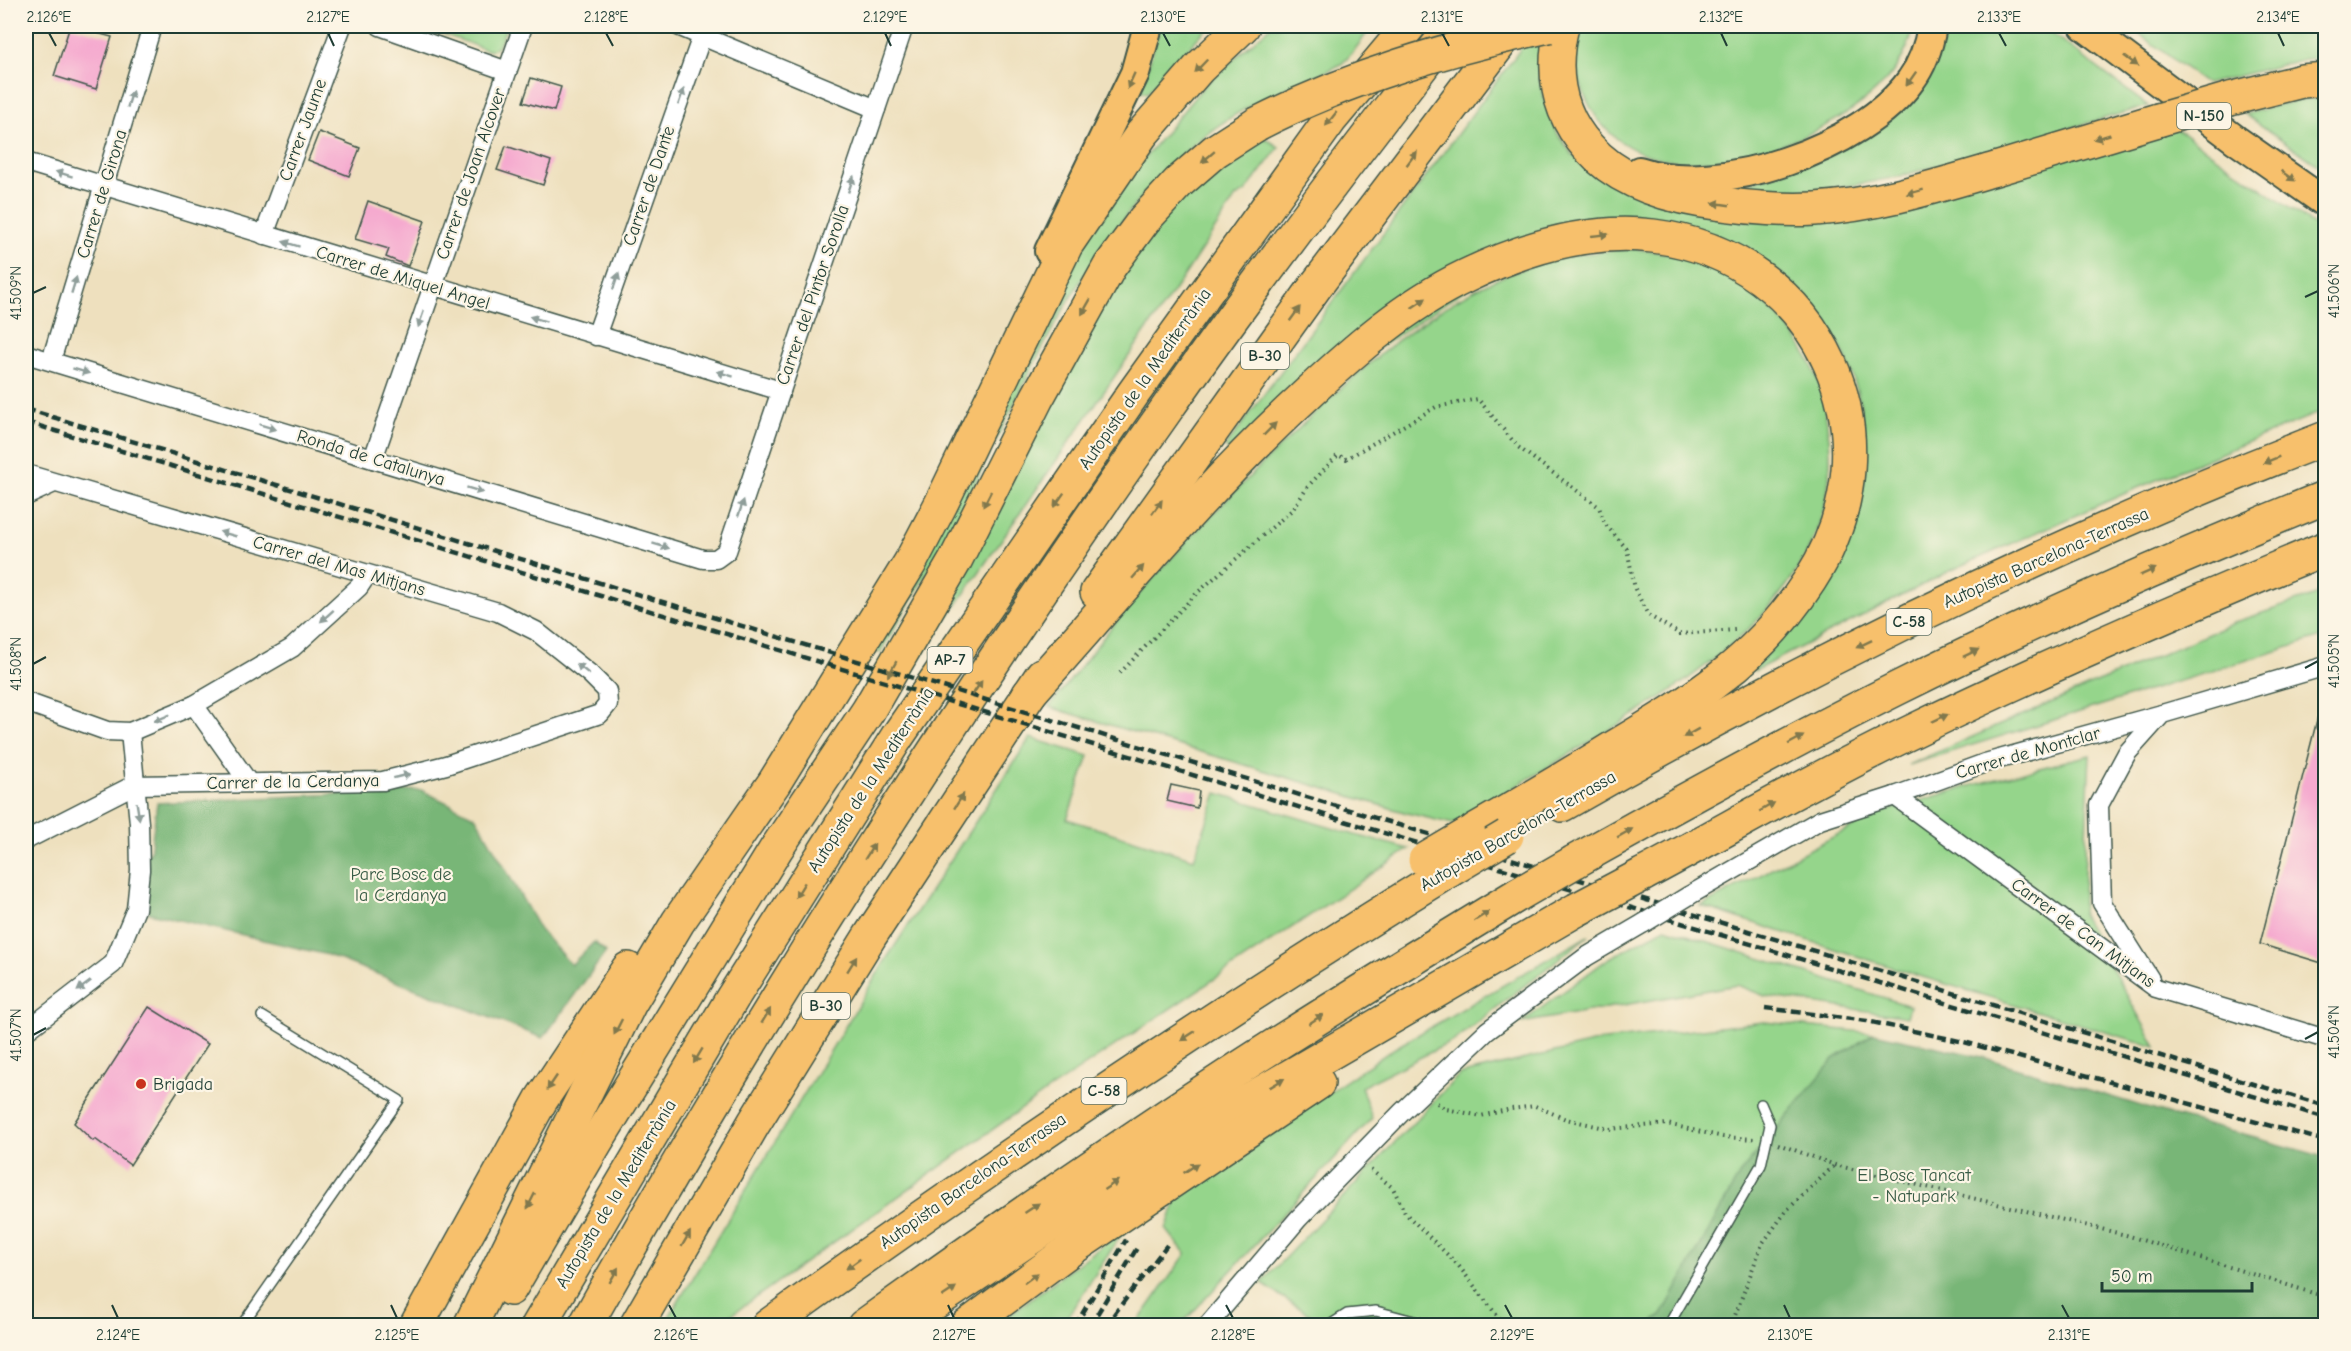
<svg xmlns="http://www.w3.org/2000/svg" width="2351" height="1351" viewBox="0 0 2351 1351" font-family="'Comic Neue',sans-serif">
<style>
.green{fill:#95d58b;stroke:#5a8960;stroke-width:1.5}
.forest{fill:#78b677;stroke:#4c7a56;stroke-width:1.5}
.building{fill:#f5aacf}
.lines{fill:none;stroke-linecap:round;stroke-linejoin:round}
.lane-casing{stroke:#3e5549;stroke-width:12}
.street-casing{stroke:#3e5549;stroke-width:21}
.primary-casing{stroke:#3e5549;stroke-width:32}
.highway-casing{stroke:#3e5549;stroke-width:36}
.path{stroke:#3e5549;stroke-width:4;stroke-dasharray:1.5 4.5;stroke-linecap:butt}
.lane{stroke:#fff;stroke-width:9}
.street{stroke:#fff;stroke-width:18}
.primary{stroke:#f7c06c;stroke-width:28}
.highway{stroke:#f7c06c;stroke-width:33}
.rail{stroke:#1f3d34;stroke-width:4.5;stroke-dasharray:9 4.5;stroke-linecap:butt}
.street-bridge-casing{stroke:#3e5549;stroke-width:21;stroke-linecap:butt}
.highway-bridge-casing{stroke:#3e5549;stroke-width:36;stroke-linecap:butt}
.street-bridge{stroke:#fff;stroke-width:18}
.highway-bridge{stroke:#f7c06c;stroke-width:33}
.oneway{fill:#80784d}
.oneway2{fill:#8f9e9a}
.ticks{fill:none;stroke:#1f3d34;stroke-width:2}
.poi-dot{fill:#c8321e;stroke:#fcf5e5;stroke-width:2}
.labels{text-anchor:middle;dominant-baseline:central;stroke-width:4.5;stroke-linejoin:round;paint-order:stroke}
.shield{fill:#fcf5e5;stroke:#617469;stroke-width:1.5}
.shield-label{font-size:16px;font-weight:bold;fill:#1f3d34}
.street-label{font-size:18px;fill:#1f3d34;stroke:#fcf5e5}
.park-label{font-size:18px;fill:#375b45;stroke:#fcf5e5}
.poi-label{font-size:18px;fill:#1f3d34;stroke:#fcf5e5;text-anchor:start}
.neatline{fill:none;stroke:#1f3d34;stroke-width:2}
.ticks-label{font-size:15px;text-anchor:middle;fill:#1f3d34}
</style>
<rect width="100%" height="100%" fill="#fcf5e5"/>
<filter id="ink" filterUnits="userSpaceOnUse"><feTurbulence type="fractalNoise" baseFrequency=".0167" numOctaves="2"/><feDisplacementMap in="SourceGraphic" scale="12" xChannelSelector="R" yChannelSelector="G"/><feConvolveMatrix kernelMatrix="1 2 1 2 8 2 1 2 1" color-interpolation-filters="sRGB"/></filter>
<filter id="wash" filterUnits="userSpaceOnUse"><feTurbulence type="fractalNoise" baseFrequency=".008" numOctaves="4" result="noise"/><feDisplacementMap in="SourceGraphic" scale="24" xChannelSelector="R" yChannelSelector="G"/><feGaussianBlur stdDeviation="1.35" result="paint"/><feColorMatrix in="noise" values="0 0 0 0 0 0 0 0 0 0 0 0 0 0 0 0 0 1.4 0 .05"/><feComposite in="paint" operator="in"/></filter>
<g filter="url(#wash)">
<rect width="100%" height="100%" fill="#eee0be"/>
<g class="green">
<polygon points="422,26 507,26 499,46 490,51"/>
<polygon points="1160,26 1209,26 1147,93 1141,91"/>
<path d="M 1271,26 L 1372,26 C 1364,36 1351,58 1341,64 C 1323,75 1301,81 1282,90 C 1251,104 1219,123 1193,145 C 1078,243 1019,400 951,532 L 880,653 L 872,650 L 1094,225 L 1124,183 L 1203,87 Z"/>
<path d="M 1614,26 L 1914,26 C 1909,48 1898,68 1882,85 C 1820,148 1646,209 1591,108 C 1577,82 1574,62 1577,33 Z"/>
<polygon points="1944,26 2042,26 2148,106 1897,177 1854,185 1810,190 1774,190 1738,187 1835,153"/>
<polygon points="2128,26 2325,26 2325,57 2305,59 2207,84"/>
<path d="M 1541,43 L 1540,83 L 1547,110 L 1557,133 L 1572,154 L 1592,173 L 1744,221 L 2175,128 L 2325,233 L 2325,410 L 2135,489 L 1952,570 L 1754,671 L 1754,666 C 1785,630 1821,594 1843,551 C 1880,479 1869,387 1826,321 C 1811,298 1790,280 1768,264 L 1548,233 L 1229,450 L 1225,447 L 1522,47 Z"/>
<polygon points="2325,97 2325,170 2245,114 2296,101"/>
<polygon points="1260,135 1279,147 1245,192 1236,197 1178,285 914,666 905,663 1073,348 1171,204"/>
<path d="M 1635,249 C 1648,251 1662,252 1675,255 C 1734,272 1786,310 1812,366 C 1822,388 1823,399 1827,423 C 1853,579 1709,670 1593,740 C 1546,768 1499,796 1453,824 L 1407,813 L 1049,707 C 1073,678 1095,647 1119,618 C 1173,553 1233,492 1293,434 C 1350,378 1411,323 1482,286 C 1530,262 1581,251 1635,249 Z"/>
<polygon points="2325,592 2325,636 1908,765 2238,621"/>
<polygon points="1030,738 1089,756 1067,819 1194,859 1217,793 1355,835 1409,849 1047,1091 717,1325 664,1325 885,961"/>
<polygon points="2090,755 2082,915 2156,1047 1916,975 1701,906 1879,813 1966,787"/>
<polygon points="1665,928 1910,1006 1907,1017 1765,996 1737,985 1521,1023 1608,959"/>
<polygon points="1588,936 1455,1040 1361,1087 1372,1118 1181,1325 1135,1326 1186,1254 1166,1229 1176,1201 1190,1186 1395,1048"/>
<polygon points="1764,1022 1874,1033 1834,1059 1662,1315 1648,1325 1325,1325 1261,1283 1459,1075 1605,1040"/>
<polygon points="1125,1229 1062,1325 994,1326"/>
</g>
<g class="forest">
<polygon points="421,790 476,817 540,930 571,965 594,942 606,952 543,1038 328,955 149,913 140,854 150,854 157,803"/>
<polygon points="1874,1033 1982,1057 2170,1115 2325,1157 2325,1325 1648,1326 1662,1315 1741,1172 1834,1059"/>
</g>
<g id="blocks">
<g class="building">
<polygon points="70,26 112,37 96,89 54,76"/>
<polygon points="531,78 561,87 554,111 523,102"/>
<polygon points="319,132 360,148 349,176 308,160"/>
<polygon points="506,146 551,161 543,185 497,170"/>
<polygon points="368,201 425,221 408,266 386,257 389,249 355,239"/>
<polygon points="2320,708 2325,709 2325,964 2260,944"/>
<polygon points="1171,785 1199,791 1197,808 1167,801"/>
<polygon points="149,1007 208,1044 130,1165 95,1139 93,1141 74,1123"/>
</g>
</g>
</g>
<g filter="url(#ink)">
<use href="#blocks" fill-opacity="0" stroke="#3e5549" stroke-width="1.5"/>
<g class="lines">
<g class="lane-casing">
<g id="lane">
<polyline points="241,1326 399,1100 262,1016"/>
<polyline points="1328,1326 1347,1314 1376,1311 1433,1326"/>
<polyline points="1668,1326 1761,1165 1770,1125 1761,1104"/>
</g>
</g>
<g class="street-casing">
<g id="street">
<polyline points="380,26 507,71"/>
<polyline points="678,26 876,109"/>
<polyline points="26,162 781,391"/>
<polyline points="264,235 342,26"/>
<polyline points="596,336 702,36"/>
<polyline points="26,354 703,559 716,559 727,551 904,26"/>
<polyline points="51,361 152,26"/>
<polyline points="373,459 523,26"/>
<polyline points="26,474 498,612 536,631 590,674 607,691 608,704 600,714 446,765 383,781 134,785 26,840"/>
<polyline points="26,496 54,483"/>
<polyline points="26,702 107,731 130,732 194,705 292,648 359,587 367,575"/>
<polyline points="194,705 249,783"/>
<polyline points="1895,796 2156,988 2326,1039"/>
<polyline points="1690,895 1820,820 1895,796 1985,763 2162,714"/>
<polyline points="2150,979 2102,903 2099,805 2127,753 2162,714 2326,666"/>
<polyline points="26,1031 113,964 136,909 140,870 139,823 130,732"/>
<polyline points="1207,1326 1298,1219 1402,1112 1487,1031 1586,957 1644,923"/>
</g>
</g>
<g class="primary-casing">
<g id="primary">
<polyline points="2084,26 2236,140 2326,203"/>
<path d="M 1639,171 C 1718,198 1863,148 1911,80 C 1923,64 1929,45 1932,26"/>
<polyline points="1049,251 1135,73 1148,26"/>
</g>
</g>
<g class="highway-casing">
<g id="highway">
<path d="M 1562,26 C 1551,71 1557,113 1589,148 C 1617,180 1661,194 1702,201 C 1739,207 1777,211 1815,209 C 1876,205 1934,187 1992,170 C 2047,153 2103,137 2158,120"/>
<polyline points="2230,99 2302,81 2326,79"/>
<polyline points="1097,592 1318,283 1513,26"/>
<path d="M 1029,694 C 1119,594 1205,488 1304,397 C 1353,351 1405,305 1466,276 C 1524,248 1588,228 1653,236 C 1822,257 1902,438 1810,580 C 1758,661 1693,700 1613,748 C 1568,776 1522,803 1475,830"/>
<path d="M 1562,805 C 1807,664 2062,540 2326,438"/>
<path d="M 1574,862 C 1681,802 1788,743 1898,688 C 2038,618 2181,556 2326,497"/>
<path d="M 1642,875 C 1732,827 1819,776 1911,732 C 2047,666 2186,606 2326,548"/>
<polyline points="510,1289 596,1142 776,849 868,711 955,561 1037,398 1110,266 1144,220 1179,182 1215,151 1257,124"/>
<polyline points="416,1326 541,1100 628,969"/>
<polyline points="470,1326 630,1003 678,922 774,783 910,563 941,504 1066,245 1141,135 1199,68 1243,26"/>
<polyline points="538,1326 733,997 897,737 1133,394 1330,120 1409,26"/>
<path d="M 585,1326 C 762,1010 958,705 1166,410 C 1258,279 1355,152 1453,26"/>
<polyline points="636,1326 754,1123 870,936 1042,675"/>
<path d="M 768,1326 C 990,1166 1217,1013 1450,870"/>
<path d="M 864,1326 C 985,1239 1106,1155 1230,1074 C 1325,1012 1422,953 1519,894"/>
<polyline points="900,1326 1048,1226 1201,1128 1576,910"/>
<polyline points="967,1326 1074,1247 1318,1083"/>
</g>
</g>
<g class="path">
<polyline points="1120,673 1196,594 1293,509 1309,485 1338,455 1346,459 1436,407 1478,399 1518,447 1599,507 1605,524 1627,549 1635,589 1648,615 1680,634 1735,630"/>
<polyline points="1437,1103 1446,1109 1481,1116 1511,1109 1535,1106 1566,1119 1609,1129 1667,1124 1723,1137 1754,1139"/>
<polyline points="1778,1144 1835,1165 2126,1235 2326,1297"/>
<polyline points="1371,1170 1393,1188 1405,1213 1458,1265 1505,1326"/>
<polyline points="1731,1326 1762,1244 1787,1210 1835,1165"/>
</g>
<use href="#lane" class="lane"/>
<use href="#street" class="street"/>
<use href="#primary" class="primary"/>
<use href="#highway" class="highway"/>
<g class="rail">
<polyline points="26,409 2326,1106"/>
<polyline points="26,422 2326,1118"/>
<polyline points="1765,1008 1867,1021 1964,1042 2326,1141"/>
<polyline points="1075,1326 1126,1240"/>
<polyline points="1090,1326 1137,1248"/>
<polyline points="1105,1326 1167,1245"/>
</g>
<g class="street-bridge-casing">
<polyline id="street-bridge" points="1644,923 1690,895"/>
</g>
<g class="highway-bridge-casing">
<g id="highway-bridge">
<polyline points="2158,120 2230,99"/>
<path d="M 1257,124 C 1349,77 1448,48 1549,26"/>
<polyline points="1425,860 1469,834"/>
<polyline points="1450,870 1507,836"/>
<polyline points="1519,894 1574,862"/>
<polyline points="1576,910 1642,875"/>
</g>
</g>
<use href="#street-bridge" class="street-bridge"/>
<use href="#highway-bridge" class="highway-bridge"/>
</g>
<defs><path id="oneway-solid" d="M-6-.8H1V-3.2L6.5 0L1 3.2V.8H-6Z" transform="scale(1.5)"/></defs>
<g class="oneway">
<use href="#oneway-solid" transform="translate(2131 61) rotate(37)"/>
<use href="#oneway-solid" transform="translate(1201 66) rotate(134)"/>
<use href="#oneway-solid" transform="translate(1911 79) rotate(125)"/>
<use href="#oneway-solid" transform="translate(1131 81) rotate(114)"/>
<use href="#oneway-solid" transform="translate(1331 119) rotate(128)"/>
<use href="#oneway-solid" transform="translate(2102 137) rotate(163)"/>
<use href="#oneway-solid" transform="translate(1208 157) rotate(139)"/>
<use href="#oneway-solid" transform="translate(1412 158) rotate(-53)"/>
<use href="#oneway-solid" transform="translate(2288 176) rotate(35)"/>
<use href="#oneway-solid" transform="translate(1915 192) rotate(165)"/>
<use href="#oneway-solid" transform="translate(1721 204) rotate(-172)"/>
<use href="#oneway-solid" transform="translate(1600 235) rotate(-6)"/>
<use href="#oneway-solid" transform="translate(1419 303) rotate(-34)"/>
<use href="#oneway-solid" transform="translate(1086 307) rotate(120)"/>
<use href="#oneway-solid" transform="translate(1295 314) rotate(-54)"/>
<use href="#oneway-solid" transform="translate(1270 429) rotate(-45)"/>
<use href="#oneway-solid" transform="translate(2271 460) rotate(158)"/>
<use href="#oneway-solid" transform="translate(987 499) rotate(117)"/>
<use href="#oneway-solid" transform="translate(1059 500) rotate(125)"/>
<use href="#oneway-solid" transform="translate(1157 507) rotate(-54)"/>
<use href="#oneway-solid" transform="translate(1138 572) rotate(-49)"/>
<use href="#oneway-solid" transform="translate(2148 572) rotate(-24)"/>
<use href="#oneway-solid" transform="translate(1864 644) rotate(154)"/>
<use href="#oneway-solid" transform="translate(1971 653) rotate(-26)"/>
<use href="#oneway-solid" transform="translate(892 669) rotate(120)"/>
<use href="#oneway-solid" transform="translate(977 688) rotate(-56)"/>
<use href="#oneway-solid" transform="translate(1940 718) rotate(-25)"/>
<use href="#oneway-solid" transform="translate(1691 733) rotate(151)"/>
<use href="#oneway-solid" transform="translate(1796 740) rotate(-28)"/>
<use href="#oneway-solid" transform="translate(959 801) rotate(-57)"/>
<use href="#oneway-solid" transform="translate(1767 807) rotate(-30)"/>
<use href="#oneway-solid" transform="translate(1625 833) rotate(-29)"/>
<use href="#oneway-solid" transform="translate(870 851) rotate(-57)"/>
<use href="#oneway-solid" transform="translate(800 890) rotate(122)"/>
<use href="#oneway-solid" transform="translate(1482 916) rotate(-32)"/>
<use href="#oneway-solid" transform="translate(852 964) rotate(-58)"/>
<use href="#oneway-solid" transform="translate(766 1016) rotate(-59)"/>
<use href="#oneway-solid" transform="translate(1316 1019) rotate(-33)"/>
<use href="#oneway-solid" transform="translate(618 1027) rotate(117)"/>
<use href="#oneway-solid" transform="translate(1188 1036) rotate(147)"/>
<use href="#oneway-solid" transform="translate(698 1056) rotate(121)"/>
<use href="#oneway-solid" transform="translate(552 1083) rotate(124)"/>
<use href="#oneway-solid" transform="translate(1277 1083) rotate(-31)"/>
<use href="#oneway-solid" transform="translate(1191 1168) rotate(-34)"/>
<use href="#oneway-solid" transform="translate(1111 1185) rotate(-33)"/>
<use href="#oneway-solid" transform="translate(531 1201) rotate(116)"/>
<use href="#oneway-solid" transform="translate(1032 1208) rotate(-34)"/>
<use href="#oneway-solid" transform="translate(686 1239) rotate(-60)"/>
<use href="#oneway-solid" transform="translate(853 1264) rotate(144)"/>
<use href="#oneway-solid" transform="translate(614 1275) rotate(-60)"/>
<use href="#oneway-solid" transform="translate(1031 1278) rotate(-36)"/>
<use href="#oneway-solid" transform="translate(949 1292) rotate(-34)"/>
</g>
<g class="oneway2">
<use href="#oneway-solid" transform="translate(681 97) rotate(-71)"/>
<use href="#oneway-solid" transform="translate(130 99) rotate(-73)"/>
<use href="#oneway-solid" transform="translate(64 174) rotate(-163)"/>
<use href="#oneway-solid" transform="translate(851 184) rotate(-71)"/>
<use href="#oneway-solid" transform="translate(291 244) rotate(-163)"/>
<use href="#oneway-solid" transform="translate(616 281) rotate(-71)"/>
<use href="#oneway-solid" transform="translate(74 285) rotate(-73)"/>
<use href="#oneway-solid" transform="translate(421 319) rotate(109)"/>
<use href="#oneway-solid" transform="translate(538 319) rotate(-163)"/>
<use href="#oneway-solid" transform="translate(81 371) rotate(17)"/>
<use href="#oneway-solid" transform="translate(725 374) rotate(-163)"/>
<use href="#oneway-solid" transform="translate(268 427) rotate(17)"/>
<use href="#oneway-solid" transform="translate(475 490) rotate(17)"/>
<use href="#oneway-solid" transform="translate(741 508) rotate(-71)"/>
<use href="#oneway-solid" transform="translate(228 534) rotate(-164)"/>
<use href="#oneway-solid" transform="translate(661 546) rotate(17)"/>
<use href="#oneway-solid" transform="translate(327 616) rotate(138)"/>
<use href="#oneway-solid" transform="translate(583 669) rotate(-141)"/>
<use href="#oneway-solid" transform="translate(162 718) rotate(157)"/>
<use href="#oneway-solid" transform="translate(402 776) rotate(-14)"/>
<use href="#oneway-solid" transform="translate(138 811) rotate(81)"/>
<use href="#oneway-solid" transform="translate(84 986) rotate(143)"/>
</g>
</g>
<path class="ticks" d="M 49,33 L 56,46M 328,33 L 334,46M 606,33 L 613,46M 885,33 L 891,46M 1163,33 L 1170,46M 1442,33 L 1449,46M 1721,33 L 1727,46M 1999,33 L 2006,46M 2278,33 L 2284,46M 33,293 L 46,287M 2305,297 L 2318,291M 33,664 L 46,657M 2305,668 L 2318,661M 33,1035 L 46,1028M 2305,1039 L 2318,1032M 112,1305 L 118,1318M 391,1305 L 397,1318M 669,1305 L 676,1318M 948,1305 L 954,1318M 1226,1305 L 1233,1318M 1505,1305 L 1512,1318M 1784,1305 L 1790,1318M 2062,1305 L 2069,1318"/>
<circle class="poi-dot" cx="141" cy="1084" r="6"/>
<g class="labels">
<g class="shield">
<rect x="2177" y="103" width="54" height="26" rx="4.5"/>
<rect x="1241" y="343" width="48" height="26" rx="4.5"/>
<rect x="1886.5" y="609" width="45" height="26" rx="4.5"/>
<rect x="927.5" y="647" width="45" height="26" rx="4.5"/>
<rect x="802" y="993" width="48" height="26" rx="4.5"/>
<rect x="1081.5" y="1078" width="45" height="26" rx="4.5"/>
</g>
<g class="shield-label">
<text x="2204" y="116">N-150</text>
<text x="1265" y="356">B-30</text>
<text x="1909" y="622">C-58</text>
<text x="950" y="660">AP-7</text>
<text x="826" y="1006">B-30</text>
<text x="1104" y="1091">C-58</text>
</g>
<g class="street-label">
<text transform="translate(303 130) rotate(-70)">Carrer Jaume</text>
<text transform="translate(471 174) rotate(-71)">Carrer de Joan Alcover</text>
<text transform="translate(649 186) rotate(-71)">Carrer de Dante</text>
<text transform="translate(102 194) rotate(-73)">Carrer de Girona</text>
<text transform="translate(403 278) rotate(17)">Carrer de Miquel Angel</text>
<text transform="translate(813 295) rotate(-71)">Carrer del Pintor Sorolla</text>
<text transform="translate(1145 379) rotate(-55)">Autopista de la Mediterrània</text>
<text transform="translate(371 458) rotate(17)">Ronda de Catalunya</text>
<text transform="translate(2046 558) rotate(-24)">Autopista Barcelona-Terrassa</text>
<text transform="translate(339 566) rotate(16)">Carrer del Mas Mitjans</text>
<text transform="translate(2028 753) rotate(-16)">Carrer de Montclar</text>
<text transform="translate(871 780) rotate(-57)">Autopista de la Mediterrània</text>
<text transform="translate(293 782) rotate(-1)">Carrer de la Cerdanya</text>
<text transform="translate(1518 831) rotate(-30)">Autopista Barcelona-Terrassa</text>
<text transform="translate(2083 933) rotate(36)">Carrer de Can Mitjans</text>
<text transform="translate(973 1181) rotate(-35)">Autopista Barcelona-Terrassa</text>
<text transform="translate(616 1194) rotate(-59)">Autopista de la Mediterrània</text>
</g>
<g class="park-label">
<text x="401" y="874">Parc Bosc de<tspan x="401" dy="21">la Cerdanya</tspan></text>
<text x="1914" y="1175">El Bosc Tancat<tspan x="1914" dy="21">- Natupark</tspan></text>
</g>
<g class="poi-label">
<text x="153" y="1084">Brigada</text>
</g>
</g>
<rect width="2351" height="1351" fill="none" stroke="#fcf5e5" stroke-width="66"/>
<path d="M2102 1282v9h150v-9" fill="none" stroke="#1f3d34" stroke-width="3"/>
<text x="2111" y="1282" font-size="18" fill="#1f3d34" stroke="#fcf5e5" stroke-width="4.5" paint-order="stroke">50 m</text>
<rect x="33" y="33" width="2285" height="1285" class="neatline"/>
<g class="ticks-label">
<text x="49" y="22">2.126°E</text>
<text x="328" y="22">2.127°E</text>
<text x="606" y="22">2.128°E</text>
<text x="885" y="22">2.129°E</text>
<text x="1163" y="22">2.130°E</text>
<text x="1442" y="22">2.131°E</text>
<text x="1721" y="22">2.132°E</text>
<text x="1999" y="22">2.133°E</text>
<text x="2278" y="22">2.134°E</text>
<text transform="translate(2334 291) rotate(-90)" y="5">41.506°N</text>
<text transform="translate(16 293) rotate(-90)" y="5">41.509°N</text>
<text transform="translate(2334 661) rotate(-90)" y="5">41.505°N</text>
<text transform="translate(16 664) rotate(-90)" y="5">41.508°N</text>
<text transform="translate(2334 1032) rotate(-90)" y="5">41.504°N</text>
<text transform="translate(16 1035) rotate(-90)" y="5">41.507°N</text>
<text x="118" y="1340">2.124°E</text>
<text x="397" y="1340">2.125°E</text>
<text x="676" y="1340">2.126°E</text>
<text x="954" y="1340">2.127°E</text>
<text x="1233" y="1340">2.128°E</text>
<text x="1512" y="1340">2.129°E</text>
<text x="1790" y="1340">2.130°E</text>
<text x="2069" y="1340">2.131°E</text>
</g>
</svg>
